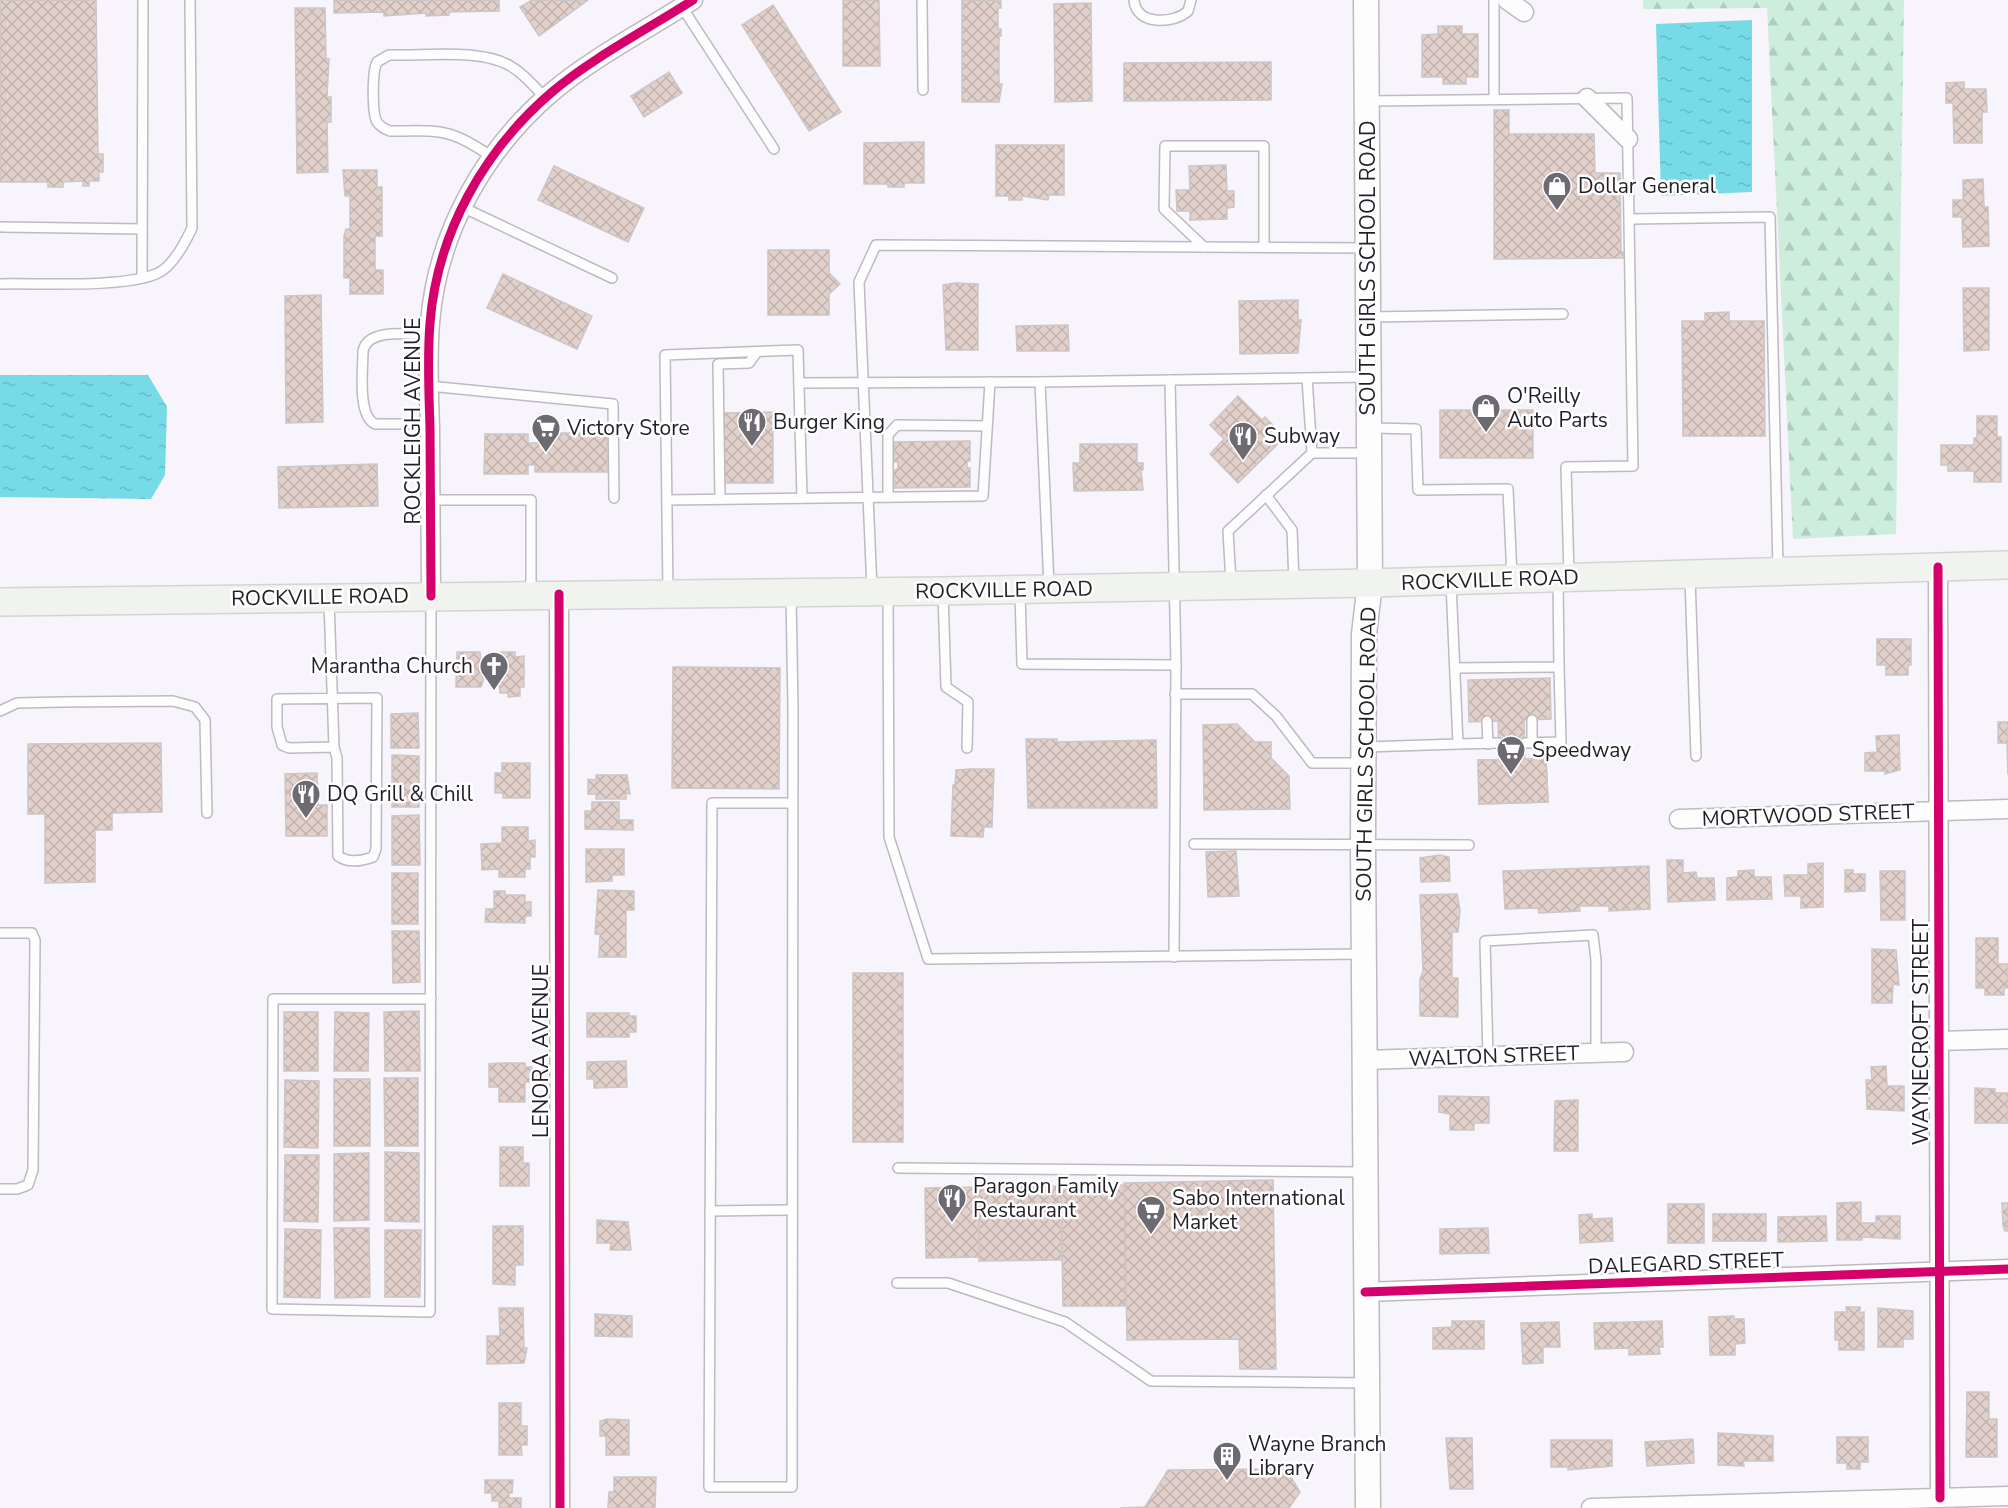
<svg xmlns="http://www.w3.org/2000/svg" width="2008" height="1508" viewBox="0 0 2008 1508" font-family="'Nunito Sans',sans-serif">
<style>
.forest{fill:url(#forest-firs)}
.water{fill:url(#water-ripples)}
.building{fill:url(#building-cross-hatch);stroke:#ccc6c7;stroke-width:1.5}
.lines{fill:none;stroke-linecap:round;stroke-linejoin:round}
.service-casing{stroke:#bdbac1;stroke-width:12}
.minor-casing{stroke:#bdbac1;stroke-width:21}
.secondary-casing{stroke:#bdbac1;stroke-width:27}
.primary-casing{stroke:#d4d3d6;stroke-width:30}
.service{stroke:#fefdfe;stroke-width:9}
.minor{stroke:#fefdfe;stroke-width:18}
.secondary{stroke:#fefdfe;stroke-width:24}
.primary{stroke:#f1f3ee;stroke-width:27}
.cycleway-casing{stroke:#fff;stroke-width:13}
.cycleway{stroke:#d6006c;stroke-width:9}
.labels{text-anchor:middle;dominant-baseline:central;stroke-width:5;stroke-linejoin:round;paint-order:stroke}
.poi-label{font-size:21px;fill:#231f27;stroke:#fff;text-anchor:start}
.street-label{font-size:21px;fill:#231f27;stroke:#fff}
</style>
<defs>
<pattern id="forest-firs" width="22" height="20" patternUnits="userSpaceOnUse" patternTransform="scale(1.5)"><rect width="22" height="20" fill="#cdeedd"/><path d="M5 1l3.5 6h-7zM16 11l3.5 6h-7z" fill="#b0ccbe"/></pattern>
<pattern id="water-ripples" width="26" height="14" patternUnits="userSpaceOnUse" patternTransform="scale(1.5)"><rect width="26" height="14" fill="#77dae7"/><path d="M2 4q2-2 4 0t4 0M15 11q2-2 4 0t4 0" fill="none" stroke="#67bbc6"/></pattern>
<pattern id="building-cross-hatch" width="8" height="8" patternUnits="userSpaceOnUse" patternTransform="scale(1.5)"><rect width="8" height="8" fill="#e2d0cb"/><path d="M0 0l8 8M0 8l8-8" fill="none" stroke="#c2b2ae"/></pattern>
</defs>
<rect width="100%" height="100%" fill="#f7f4fb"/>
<polygon class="forest" points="1643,0 1904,0 1896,534 1793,539 1767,8 1643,9"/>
<g class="water">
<polygon points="1752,20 1752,192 1661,196 1656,24"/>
<polygon points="0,375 148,375 167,407 165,475 151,499 0,497"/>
</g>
<g class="building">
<polygon points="0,0 96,0 98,154 103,154 103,172 99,172 99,181 89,181 89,186 83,186 83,181 63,182 63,187 48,187 48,182 0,182"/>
<polygon points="334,0 499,0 499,11 449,12 449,15 426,16 426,13 384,16 384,12 334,13"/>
<polygon points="532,0 588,0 539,36 520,7"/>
<polygon points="843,0 879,0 880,66 843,66"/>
<polygon points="962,0 1001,1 1001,8 998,8 998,29 1001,29 1001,36 999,36 999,84 1002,84 999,102 962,102"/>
<polygon points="1091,3 1092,101 1055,102 1054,4"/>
<polygon points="773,5 841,112 809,131 742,25"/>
<polygon points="295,8 325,8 326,59 329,59 327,97 331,97 331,122 327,122 328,172 297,173"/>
<polygon points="1438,26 1462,26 1462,34 1478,34 1478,77 1466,77 1466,84 1443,84 1443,77 1422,77 1422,35 1438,34"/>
<polygon points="1271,62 1271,100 1124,101 1124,63"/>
<polygon points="669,72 682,93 644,117 631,96"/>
<polygon points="1964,82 1964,89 1986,89 1987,112 1982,112 1982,143 1954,143 1953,103 1946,103 1946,83"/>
<polygon points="1494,110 1509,110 1509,134 1594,134 1595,173 1620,173 1621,252 1623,252 1624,258 1494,259"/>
<polygon points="924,142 924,183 904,183 904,187 888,187 888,184 864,184 864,143"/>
<polygon points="996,145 1064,145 1064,195 1049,195 1048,200 1022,196 1022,200 1009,200 1009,196 996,196"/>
<polygon points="1226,165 1227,191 1234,191 1234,207 1227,208 1227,219 1190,220 1190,211 1177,211 1176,190 1190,190 1189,166"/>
<polygon points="554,166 644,208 628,242 538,200"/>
<polygon points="343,170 377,170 377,187 382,187 382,236 375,236 375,270 383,270 383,294 350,294 350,278 344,278 344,236 346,229 350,229 350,196 345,196"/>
<polygon points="1983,179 1984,207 1988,207 1989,246 1963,247 1962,217 1953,217 1953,200 1963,200 1963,180"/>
<polygon points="768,250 829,250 829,273 840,284 829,294 829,315 768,315"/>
<polygon points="503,274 592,316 577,349 487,308"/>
<polygon points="955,283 978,284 978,350 946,350 943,285"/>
<polygon points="1963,288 1989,288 1989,350 1964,351"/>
<polygon points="321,295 323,422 286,423 285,296"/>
<polygon points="1298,300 1298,320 1301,320 1298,353 1240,354 1239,301"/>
<polygon points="1729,312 1729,321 1764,321 1765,436 1683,436 1682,321 1705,321 1705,313"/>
<polygon points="1068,325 1069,351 1017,351 1016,326"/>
<polygon points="1238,396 1262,420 1265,417 1285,437 1238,483 1210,454 1224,439 1210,425"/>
<rect x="1440" y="410" width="93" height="48"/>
<polygon points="773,412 773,483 724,483 723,413"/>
<polygon points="1977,416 1997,416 1997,437 2001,437 2001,482 1974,482 1974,471 1948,471 1948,465 1941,465 1941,445 1974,445 1974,438 1977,438"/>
<polygon points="538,433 607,433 607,472 535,472 535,465 528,465 528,474 484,474 485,434 528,434 528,443 538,443"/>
<polygon points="970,441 970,461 967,461 967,468 970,468 970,487 895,488 895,481 891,481 891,473 898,468 898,462 894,462 894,442"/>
<polygon points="1080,444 1137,444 1137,463 1143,463 1143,470 1141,470 1143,490 1074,491 1073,463 1080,463"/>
<polygon points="377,464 378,506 279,508 278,467"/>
<polygon points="1877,639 1911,639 1911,665 1908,665 1908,675 1886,675 1886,665 1877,665"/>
<polygon points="457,652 480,652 483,681 481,687 456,687"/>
<polygon points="501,652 515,652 515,657 524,656 524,687 520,687 520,696 508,697 508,693 500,693 497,667"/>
<polygon points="673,667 780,668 779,789 672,788"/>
<polygon points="1550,678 1551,719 1524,720 1525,759 1546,759 1548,802 1479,804 1478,760 1499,760 1498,721 1469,722 1468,680"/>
<polygon points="418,713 419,748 391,748 391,714"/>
<polygon points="1998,722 2008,722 2008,775 2007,743 1998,743"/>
<polygon points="1237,724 1255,742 1271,742 1271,758 1289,776 1290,809 1204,810 1203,725"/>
<polygon points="1899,735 1900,770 1885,774 1885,771 1865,771 1865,753 1877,752 1876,736"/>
<polygon points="1026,739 1057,739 1057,742 1156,740 1157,808 1028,808"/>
<polygon points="161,743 162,812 112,813 112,830 95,830 95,882 45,883 45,814 28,814 28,744"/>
<polygon points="392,755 419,756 419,807 392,807"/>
<polygon points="1546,759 1548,802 1479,804 1478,760"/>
<polygon points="502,763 530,763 530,798 503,798 503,793 495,793 495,773 502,773"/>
<polygon points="971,769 994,769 992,827 984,827 983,837 951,836 953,785 955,785 956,770"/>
<polygon points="317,773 318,805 327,805 327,836 286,836 285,774"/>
<polygon points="596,775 627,775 630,794 626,793 626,799 596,799 596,794 588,794 588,779 596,780"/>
<polygon points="592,802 619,802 619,820 633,820 633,830 585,829 585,811 592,811"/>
<polygon points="419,815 420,865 392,865 392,816"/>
<polygon points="502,827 528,827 528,841 535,840 535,857 530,857 530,869 525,869 525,877 499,877 499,869 482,870 481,844 502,843"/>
<polygon points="586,849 624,849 624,875 612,875 612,881 586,882"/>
<polygon points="1236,851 1239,896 1208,897 1206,852"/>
<polygon points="1440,855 1449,857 1450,881 1421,882 1420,858"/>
<polygon points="1667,860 1683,860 1683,873 1696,872 1697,878 1714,878 1715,900 1668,902"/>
<polygon points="1823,863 1823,907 1801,908 1801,896 1785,896 1784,875 1808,875 1808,864"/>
<polygon points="1649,866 1650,909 1609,911 1609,906 1579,906 1580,911 1539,913 1538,908 1505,909 1503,871"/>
<polygon points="1754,870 1754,877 1771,877 1772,899 1727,900 1727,878 1738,877 1738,871"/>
<polygon points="1845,870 1853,870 1853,874 1865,874 1865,891 1845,892"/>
<polygon points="1880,871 1905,871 1905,920 1881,920"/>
<rect x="392" y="873" width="26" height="51"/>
<polygon points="598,890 634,891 634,910 626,910 626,957 599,957 600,934 595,934"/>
<polygon points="494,891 505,891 505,895 525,895 525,902 531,902 531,916 525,916 525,923 485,922 486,909 494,909"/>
<polygon points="1457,894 1460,910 1458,932 1452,932 1452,978 1458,978 1458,1017 1420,1016 1420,979 1423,971 1420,895"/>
<polygon points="392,931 419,931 420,982 393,983"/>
<polygon points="1976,938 1998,938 1998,964 2008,964 2008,988 2004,988 2004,995 1985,995 1985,988 1976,988"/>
<polygon points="1872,949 1896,950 1899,985 1893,984 1892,1003 1872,1003"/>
<rect x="853" y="973" width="50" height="169"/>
<polygon points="419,1011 420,1071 385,1071 384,1012"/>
<rect x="284" y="1012" width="34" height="59"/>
<polygon points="335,1012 369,1013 368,1071 334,1071"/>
<polygon points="587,1013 629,1013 629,1016 636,1016 636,1032 629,1032 629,1037 587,1037"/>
<polygon points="626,1061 627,1087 594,1088 594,1079 587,1079 587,1062"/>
<polygon points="499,1063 525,1063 525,1067 532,1067 532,1082 525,1082 525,1102 499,1102 499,1087 489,1087 489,1064"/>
<polygon points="1886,1066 1887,1086 1904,1086 1904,1111 1867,1109 1866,1080 1872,1080 1871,1067"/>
<polygon points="384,1078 418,1078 418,1146 385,1146"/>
<rect x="334" y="1079" width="36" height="67"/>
<polygon points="285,1080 319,1081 318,1148 284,1147"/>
<polygon points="1975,1088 1995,1089 1995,1093 2008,1093 2008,1123 1975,1123"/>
<polygon points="1439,1096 1489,1097 1489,1123 1474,1123 1474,1130 1450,1130 1450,1114 1439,1112"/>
<polygon points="1578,1100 1578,1151 1554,1151 1555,1101"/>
<polygon points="500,1147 523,1147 523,1163 529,1163 529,1186 500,1186"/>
<polygon points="385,1152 419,1153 419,1222 385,1221"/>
<polygon points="369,1153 369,1220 334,1221 334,1154"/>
<polygon points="285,1155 319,1155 318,1222 284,1221"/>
<polygon points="1273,1180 1276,1369 1240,1369 1239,1339 1127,1340 1124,1183"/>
<polygon points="1124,1185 1126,1306 1063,1306 1061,1186"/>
<polygon points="1061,1186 1062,1260 979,1261 978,1187"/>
<polygon points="978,1187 979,1257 926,1258 925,1188"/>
<polygon points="1861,1202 1861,1223 1876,1223 1876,1216 1900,1216 1900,1239 1862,1237 1862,1240 1837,1240 1837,1203"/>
<polygon points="2002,1203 2008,1203 2008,1231 2005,1231 2003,1226"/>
<rect x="1668" y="1204" width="36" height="39"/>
<polygon points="1592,1214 1592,1219 1612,1218 1613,1241 1580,1243 1579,1215"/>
<rect x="1713" y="1214" width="53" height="27"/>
<polygon points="1826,1216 1827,1241 1778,1242 1778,1217"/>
<polygon points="597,1220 628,1222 631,1250 610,1250 611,1243 597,1243"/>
<polygon points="493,1226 523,1226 523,1265 515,1265 515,1285 493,1284"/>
<polygon points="334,1228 369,1228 370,1297 335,1298"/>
<polygon points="1488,1228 1489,1253 1440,1254 1440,1229"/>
<polygon points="285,1229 321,1230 320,1298 284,1297"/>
<polygon points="385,1230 421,1230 420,1297 385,1297"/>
<polygon points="1846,1307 1860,1307 1860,1313 1864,1312 1864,1350 1839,1350 1839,1340 1835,1340 1835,1312 1847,1312"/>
<polygon points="499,1308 523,1308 524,1348 527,1348 524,1363 487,1364 487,1336 500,1336"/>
<polygon points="1878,1308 1913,1311 1913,1339 1903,1339 1903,1347 1878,1347"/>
<polygon points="595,1314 632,1316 632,1337 595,1336"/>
<polygon points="1734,1316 1734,1319 1744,1319 1745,1343 1735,1344 1735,1355 1710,1355 1709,1317"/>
<polygon points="1452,1321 1484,1321 1484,1349 1433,1349 1433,1328 1452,1327"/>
<polygon points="1662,1321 1663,1347 1659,1347 1660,1354 1629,1355 1629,1348 1595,1349 1594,1323"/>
<polygon points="1559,1322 1560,1347 1543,1347 1543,1363 1523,1364 1521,1323"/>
<polygon points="1967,1392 1989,1392 1989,1419 1997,1419 1997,1457 1966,1457"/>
<polygon points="499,1403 521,1403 521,1426 527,1426 527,1445 521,1445 522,1455 499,1455"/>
<polygon points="607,1419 629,1420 629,1455 606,1455 606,1436 600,1436 600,1421"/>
<polygon points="1718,1433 1773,1436 1773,1461 1743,1461 1744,1466 1718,1465"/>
<polygon points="1837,1437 1868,1437 1868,1462 1860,1462 1860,1469 1847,1469 1847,1463 1837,1463"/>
<polygon points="1446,1438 1472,1438 1473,1489 1450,1489"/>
<polygon points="1693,1439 1694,1463 1647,1466 1645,1442"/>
<polygon points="1551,1440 1612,1440 1612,1466 1568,1470 1568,1467 1551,1467"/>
<polygon points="1286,1469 1300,1492 1289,1508 1120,1508 1145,1507 1168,1470"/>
<polygon points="614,1477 656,1477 655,1508 608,1508 609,1492 614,1492"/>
<polygon points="485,1480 513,1480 512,1493 509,1493 509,1498 521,1498 521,1508 499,1508 499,1501 492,1501 492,1493 485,1493"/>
</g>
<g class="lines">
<g class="service-casing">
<g id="service">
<polyline points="922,0 923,90"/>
<path d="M 1134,0 C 1136,26 1174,24 1188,11 L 1191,0"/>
<polyline points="1494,0 1494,99"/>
<polyline points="682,7 774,149"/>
<polyline points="1368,101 1627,98 1633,466 1566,467 1569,575"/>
<path d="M 492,157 C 449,127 440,131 390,131 C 385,129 380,127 377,122 C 372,113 372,72 377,62 L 389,55 C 425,56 482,48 512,67 C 525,75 535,87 545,98"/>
<polyline points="462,207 612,278"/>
<polyline points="1630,219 1770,217 1778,569"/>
<polyline points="2,227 142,229"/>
<polyline points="1204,247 1164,209 1165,146 1264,146 1264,247"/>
<polyline points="142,278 143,0"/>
<path d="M 0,284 C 40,283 122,288 156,274 C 172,268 185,243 192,228 L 190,0"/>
<polyline points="1370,317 1563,314"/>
<path d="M 430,335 C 410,335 368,327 363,351 C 363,369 357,415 375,424 L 430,424"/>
<polyline points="799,383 1040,382"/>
<polyline points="429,386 613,404 614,498"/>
<polyline points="1371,428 1416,429 1418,490 1508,489 1512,576"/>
<polyline points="1312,453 1367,453"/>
<polyline points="1266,495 1292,530 1294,583"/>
<polyline points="888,497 888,435 897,425 987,426"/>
<polyline points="720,499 718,364 749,363 757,352"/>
<polyline points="431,500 531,500 531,592"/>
<polyline points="667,500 983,496 990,382"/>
<polyline points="1690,577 1696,756"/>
<polyline points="1231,582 1228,531 1312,453 1307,378"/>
<polyline points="1049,586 1040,382 1368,377"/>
<polyline points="872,590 859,282 876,245 1366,248"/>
<polyline points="668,591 665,355 798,350 802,498"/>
<polyline points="1020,592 1022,664 1176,665 1170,380"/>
<polyline points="943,593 946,687 968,702 967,748"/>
<polyline points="888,594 889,837 928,959 1362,954"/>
<polyline points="791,595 793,709 792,1487 709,1487 712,803 792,803"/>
<path d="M 329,600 L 334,747 L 289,748 L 282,745 L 277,727 L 277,699 L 377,698 L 376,849 L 373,857 C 362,861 348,863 338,856 L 337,758 L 334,747"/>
<polyline points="1457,668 1559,667 1558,579"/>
<polyline points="1175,694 1252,694 1276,716 1312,763 1362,763"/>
<polyline points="0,711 17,703 62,702 173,701 195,707 205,720 207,813"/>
<polyline points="1532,720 1532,743"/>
<polyline points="1487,721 1488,744"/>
<polyline points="1525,743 1561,742 1559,667"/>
<polyline points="1458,744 1498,743"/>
<polyline points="1365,747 1458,744 1451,583"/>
<polyline points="1194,844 1469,845"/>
<polyline points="0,933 32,933 35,940 33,1170 28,1185 17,1189 0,1189"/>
<polyline points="1174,957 1176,665"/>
<polyline points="431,999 273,999 272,1309 430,1312 431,598"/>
<polyline points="1488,1057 1485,941 1593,935 1596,960 1596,1053"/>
<polyline points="898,1168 1364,1172"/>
<polyline points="710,1211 792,1210"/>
<polyline points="897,1283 948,1283 1065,1322 1151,1381 1367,1383"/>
</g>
</g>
<g class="minor-casing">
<g id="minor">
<polyline points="1507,0 1524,12"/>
<polyline points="1587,98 1628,139"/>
<polyline points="1938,567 1940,1498"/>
<polyline points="559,594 560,1508"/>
<path d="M 431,596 C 431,540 430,484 430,428 C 429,393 427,358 430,323 C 437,233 484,150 552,92 C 592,58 648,29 693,0"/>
<polyline points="1679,819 2008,809"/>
<polyline points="1939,1041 2008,1039"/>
<polyline points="1364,1060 1624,1052"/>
<polyline points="1365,1292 2008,1269"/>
<polyline points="1591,1508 2008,1496"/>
</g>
</g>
<g class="secondary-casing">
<polyline id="secondary" points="1366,0 1370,583 1364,634 1363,845 1368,1508"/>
</g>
<g class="primary-casing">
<polyline id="primary" points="0,602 942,591 1370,583 2008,565"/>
</g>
<use href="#service" class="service"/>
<use href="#minor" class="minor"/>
<use href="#secondary" class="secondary"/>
<use href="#primary" class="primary"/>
<g class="cycleway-casing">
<g id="cycleway">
<polyline points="1938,567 1940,1498"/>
<polyline points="559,594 560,1508"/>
<path d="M 431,596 C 431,540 430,484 430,428 C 429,393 427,358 430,323 C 437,233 484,150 552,92 C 592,58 648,29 693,0"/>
<polyline points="1365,1292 2008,1269"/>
</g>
</g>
<use href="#cycleway" class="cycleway"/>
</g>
<defs>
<g id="shop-pin" transform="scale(1.5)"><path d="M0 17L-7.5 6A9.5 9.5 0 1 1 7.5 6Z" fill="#6d6a71" stroke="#fff"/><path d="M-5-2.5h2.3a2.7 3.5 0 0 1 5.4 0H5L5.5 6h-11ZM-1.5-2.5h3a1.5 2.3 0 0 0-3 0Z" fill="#fff"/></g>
<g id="restaurant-pin" transform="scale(1.5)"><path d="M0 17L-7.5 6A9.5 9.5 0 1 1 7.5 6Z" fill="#6d6a71" stroke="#fff"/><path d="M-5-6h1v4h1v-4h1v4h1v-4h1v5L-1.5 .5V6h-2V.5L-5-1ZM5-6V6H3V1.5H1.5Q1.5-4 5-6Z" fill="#fff"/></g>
<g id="supermarket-pin" transform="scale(1.5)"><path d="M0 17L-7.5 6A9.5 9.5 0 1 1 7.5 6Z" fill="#6d6a71" stroke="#fff"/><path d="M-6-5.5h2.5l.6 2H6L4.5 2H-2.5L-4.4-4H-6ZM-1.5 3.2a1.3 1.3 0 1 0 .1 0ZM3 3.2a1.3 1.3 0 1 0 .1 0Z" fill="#fff"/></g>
<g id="church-pin" transform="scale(1.5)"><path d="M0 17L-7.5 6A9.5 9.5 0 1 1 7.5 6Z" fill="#6d6a71" stroke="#fff"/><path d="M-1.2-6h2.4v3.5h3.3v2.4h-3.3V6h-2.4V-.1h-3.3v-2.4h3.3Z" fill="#fff"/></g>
<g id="building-pin" transform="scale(1.5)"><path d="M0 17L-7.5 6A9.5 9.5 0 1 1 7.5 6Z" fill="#6d6a71" stroke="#fff"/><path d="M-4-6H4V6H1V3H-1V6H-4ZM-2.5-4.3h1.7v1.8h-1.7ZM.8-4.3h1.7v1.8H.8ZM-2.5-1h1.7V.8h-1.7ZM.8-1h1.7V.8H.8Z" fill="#fff"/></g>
</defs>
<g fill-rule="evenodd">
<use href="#shop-pin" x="1557" y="186"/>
<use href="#shop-pin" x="1486" y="408"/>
<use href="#restaurant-pin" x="752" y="422"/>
<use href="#supermarket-pin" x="546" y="428"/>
<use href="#restaurant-pin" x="1243" y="436"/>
<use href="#church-pin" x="494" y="666"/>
<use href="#supermarket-pin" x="1511" y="750"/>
<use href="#restaurant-pin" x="306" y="794"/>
<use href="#restaurant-pin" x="952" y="1198"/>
<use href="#supermarket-pin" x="1151" y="1210"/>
<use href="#building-pin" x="1227" y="1456"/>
</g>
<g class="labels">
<g class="poi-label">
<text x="1578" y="186">Dollar General</text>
<text x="1507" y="396">O'Reilly<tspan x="1507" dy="24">Auto Parts</tspan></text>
<text x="773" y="422">Burger King</text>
<text x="567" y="428">Victory Store</text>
<text x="1264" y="436">Subway</text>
<text x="473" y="666" text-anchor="end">Marantha Church</text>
<text x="1532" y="750">Speedway</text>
<text x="327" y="794">DQ Grill &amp; Chill</text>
<text x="973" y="1186">Paragon Family<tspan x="973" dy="24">Restaurant</tspan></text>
<text x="1172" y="1198">Sabo International<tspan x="1172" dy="24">Market</tspan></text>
<text x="1248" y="1444">Wayne Branch<tspan x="1248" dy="24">Library</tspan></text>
</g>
<g class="street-label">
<text transform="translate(1368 268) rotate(-90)">SOUTH GIRLS SCHOOL ROAD</text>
<text transform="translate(413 421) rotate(-90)">ROCKLEIGH AVENUE</text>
<text transform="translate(1490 580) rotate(-2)">ROCKVILLE ROAD</text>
<text transform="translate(1004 590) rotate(-1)">ROCKVILLE ROAD</text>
<text transform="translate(320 597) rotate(-1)">ROCKVILLE ROAD</text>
<text transform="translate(1366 754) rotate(-89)">SOUTH GIRLS SCHOOL ROAD</text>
<text transform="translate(1808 815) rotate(-2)">MORTWOOD STREET</text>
<text transform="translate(1921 1032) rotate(-90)">WAYNECROFT STREET</text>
<text transform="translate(541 1051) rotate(-90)">LENORA AVENUE</text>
<text transform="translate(1494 1056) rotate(-2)">WALTON STREET</text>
<text transform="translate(1686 1263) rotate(-2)">DALEGARD STREET</text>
</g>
</g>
</svg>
